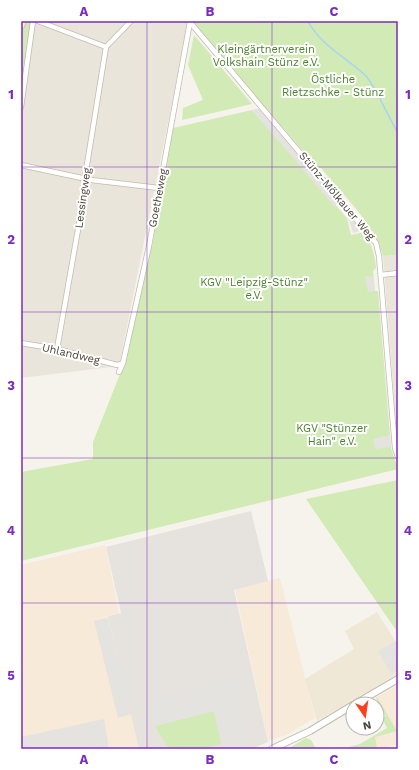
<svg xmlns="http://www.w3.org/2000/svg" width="419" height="770" viewBox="0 0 419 770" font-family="'Work Sans',sans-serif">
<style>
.residential{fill:#eae5da}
.commercial{fill:#f7ead8}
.industrial{fill:#e6e2dd}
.education{fill:#efe8d6}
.green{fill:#d2eab5}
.parking{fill:#e5e3e0}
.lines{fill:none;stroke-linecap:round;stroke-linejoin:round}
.stream{stroke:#a9d4f2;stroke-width:1.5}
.minor-casing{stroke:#c2bbae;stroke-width:6}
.tertiary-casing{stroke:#c2bbae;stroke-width:8}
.secondary-casing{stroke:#d6c79b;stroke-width:9}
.minor{stroke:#fff;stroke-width:4.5}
.tertiary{stroke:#fff;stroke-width:6}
.secondary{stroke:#fff3cd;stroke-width:7}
.grid{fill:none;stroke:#7b2cbf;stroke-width:1;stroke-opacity:0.55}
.labels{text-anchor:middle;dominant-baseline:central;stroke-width:4;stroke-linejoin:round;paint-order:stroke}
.park-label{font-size:11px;fill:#4a7f2a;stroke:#fff}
.street-label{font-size:11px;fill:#4b4439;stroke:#fff}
.neatline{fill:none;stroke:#7b2cbf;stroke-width:1.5}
.grid-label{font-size:13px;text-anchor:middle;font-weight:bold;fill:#7b2cbf}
</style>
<rect width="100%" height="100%" fill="#f6f3ec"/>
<g class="residential">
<polygon points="21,21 193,21 192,23 188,23 119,366 21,378"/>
<polygon points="398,255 398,447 383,256"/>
</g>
<g class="commercial">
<polygon points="105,545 119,613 66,626 108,616 139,749 21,749 21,565"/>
<polygon points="280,578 315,718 286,735 268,741 235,589"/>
<polygon points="398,685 398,745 377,749 374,737 397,731 377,697"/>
</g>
<polygon class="industrial" points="251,511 268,581 234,590 268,742 251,749 139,749 108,616 121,613 106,547"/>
<polygon class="education" points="377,612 398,645 398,674 317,721 305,679 354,649 345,631"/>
<g class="green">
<polygon points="22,21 33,21 21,107 21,25"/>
<path d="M 193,21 L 398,21 L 398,255 L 383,256 C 376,225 341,193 321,168 L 318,168 L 192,23 Z"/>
<polygon points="194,35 252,104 182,120 183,108 203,100 188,65"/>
<path d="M 252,110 L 347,218 L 351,235 L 365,232 C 371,244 375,254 376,268 L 373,271 L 375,291 L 378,291 L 391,448 L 398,469 L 21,561 L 21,472 L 93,459 L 93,442 L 124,364 L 149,247 L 152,247 L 173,128 Z"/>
<polygon points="398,480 398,633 306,499"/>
<polygon points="377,697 397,731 375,737 377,749 341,749 360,744 387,728 382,718 386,716 376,698"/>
<polygon points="214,711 221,744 201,749 169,749 155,726"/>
<polygon points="306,738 311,740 316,749 288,749"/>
</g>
<g class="parking">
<polygon points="261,108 340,202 334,206 252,110"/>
<polygon points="343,205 364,230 353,233 348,217 339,207"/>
<polygon points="365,276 373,277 375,291 368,292"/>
<polygon points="390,435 391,447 375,449 373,439"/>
<polygon points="108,618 132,714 118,718 94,621"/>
<polygon points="396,641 398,645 398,670 391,674 378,651"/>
<polygon points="233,679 249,745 235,749 223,749 214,711 155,726 149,700"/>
<polygon points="104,719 109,749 21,749 21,737"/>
</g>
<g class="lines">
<path class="stream" d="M 308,21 C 320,45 347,58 366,76 C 375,86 390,120 398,133"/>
<g class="minor-casing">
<g id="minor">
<polyline points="38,21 106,47"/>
<polyline points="189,21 376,243 379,256 395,448 398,457"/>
<polyline points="21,107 33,21"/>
<polyline points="21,165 91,180 159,188"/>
<polyline points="381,275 398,273"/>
<polyline points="21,343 57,349 117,365 121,364"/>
<polyline points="57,349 86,184 85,177 106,47 131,21"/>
<polyline points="119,372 123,363 149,246 190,22"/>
</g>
</g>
<g class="tertiary-casing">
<g id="tertiary">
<polyline points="355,704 398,679"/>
<polyline points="272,749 310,731 353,705"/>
</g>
</g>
<g class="secondary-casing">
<polyline id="secondary" points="21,25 22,21"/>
</g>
<use href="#minor" class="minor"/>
<use href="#tertiary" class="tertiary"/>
<use href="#secondary" class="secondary"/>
</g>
<path class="grid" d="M 147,21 L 147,749M 272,21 L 272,749M 21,167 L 398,167M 21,312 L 398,312M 21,458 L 398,458M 21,603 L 398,603"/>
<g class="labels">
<g class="park-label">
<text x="266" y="49">Kleingärtnerverein<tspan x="266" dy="13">Volkshain Stünz e.V.</tspan></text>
<text x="333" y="79">Östliche<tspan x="333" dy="13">Rietzschke - Stünz</tspan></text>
<text x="254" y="282">KGV "Leipzig-Stünz"<tspan x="254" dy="13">e.V.</tspan></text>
<text x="332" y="428">KGV "Stünzer<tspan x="332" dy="13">Hain" e.V.</tspan></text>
</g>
<g class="street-label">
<text transform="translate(337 196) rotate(50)">Stünz-Mölkauer Weg</text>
<text transform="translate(83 198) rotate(-82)">Lessingweg</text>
<text transform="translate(158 198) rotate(-79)">Goetheweg</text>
<text transform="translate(71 354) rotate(13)">Uhlandweg</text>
</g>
</g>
<rect width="419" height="770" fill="none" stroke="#ffffff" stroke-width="44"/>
<g transform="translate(365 716) rotate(167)"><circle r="19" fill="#ffffff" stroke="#b7b4b0"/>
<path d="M0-3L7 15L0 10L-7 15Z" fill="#fc3f1d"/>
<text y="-6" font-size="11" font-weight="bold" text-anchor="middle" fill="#4b4439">N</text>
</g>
<rect x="22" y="22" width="375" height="726" class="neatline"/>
<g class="grid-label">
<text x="84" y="16">A</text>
<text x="210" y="16">B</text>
<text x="334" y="16">C</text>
<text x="11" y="99">1</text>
<text x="408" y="99">1</text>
<text x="11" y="244">2</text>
<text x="408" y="244">2</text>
<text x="11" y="390">3</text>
<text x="408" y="390">3</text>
<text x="11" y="535">4</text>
<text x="408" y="535">4</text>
<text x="11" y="680">5</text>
<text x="408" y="680">5</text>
<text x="84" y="764">A</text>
<text x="210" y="764">B</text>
<text x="334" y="764">C</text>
</g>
</svg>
